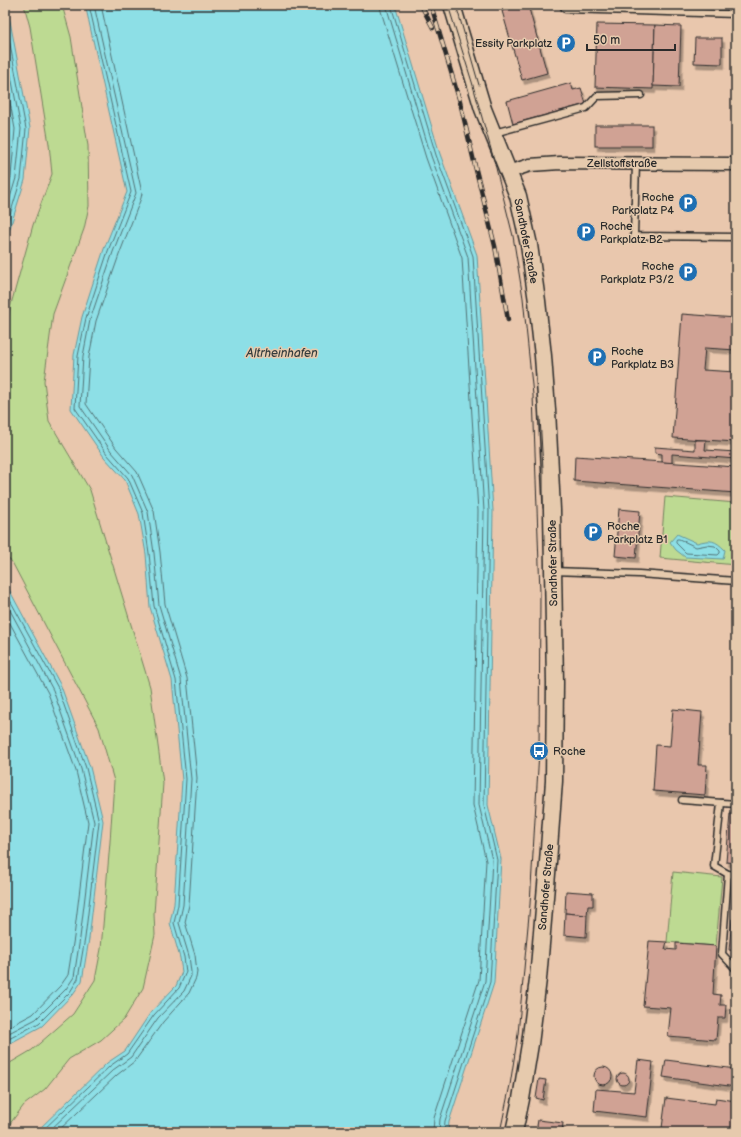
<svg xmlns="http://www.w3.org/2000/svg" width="741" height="1137" viewBox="0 0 741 1137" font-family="'Balsamiq Sans',sans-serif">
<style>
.green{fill:#bdda92;stroke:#74825e}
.water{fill:#8ddfe6;stroke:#66979b}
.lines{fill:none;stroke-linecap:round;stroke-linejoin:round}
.shore{stroke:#527376;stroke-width:1}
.building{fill:#d0a294;stroke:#2b2b2b;filter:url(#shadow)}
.lane-casing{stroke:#2b2b2b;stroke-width:9}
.street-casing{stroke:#2b2b2b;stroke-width:15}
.secondary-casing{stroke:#2b2b2b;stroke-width:19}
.lane{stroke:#e6caad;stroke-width:6}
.street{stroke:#e6caad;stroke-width:12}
.secondary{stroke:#e6caad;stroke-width:16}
.tram{stroke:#2b2b2b;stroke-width:1}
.rail-casing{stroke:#2b2b2b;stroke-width:4.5}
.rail{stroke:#e6caad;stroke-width:3;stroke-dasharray:9;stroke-linecap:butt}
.labels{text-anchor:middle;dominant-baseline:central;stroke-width:3;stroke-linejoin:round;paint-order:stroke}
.poi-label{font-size:11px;fill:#2b2b2b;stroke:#e6caad;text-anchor:start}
.street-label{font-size:11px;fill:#2b2b2b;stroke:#e6caad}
.water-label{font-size:12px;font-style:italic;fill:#353d3e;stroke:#e6caad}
</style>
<defs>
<filter id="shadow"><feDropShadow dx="2.5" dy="4.5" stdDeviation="0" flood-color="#0004"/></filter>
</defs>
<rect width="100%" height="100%" fill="#e9c7ad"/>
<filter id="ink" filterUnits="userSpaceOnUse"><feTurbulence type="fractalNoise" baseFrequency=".025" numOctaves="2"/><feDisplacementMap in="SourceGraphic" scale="8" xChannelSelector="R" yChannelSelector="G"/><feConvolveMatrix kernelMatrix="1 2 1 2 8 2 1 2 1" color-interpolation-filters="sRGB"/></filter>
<g filter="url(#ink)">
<g class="green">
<polygon points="24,5 62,5 71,37 88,146 89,206 84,229 53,314 44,381 49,421 90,490 150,687 163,783 154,914 155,935 143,988 124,1019 101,1040 69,1059 45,1089 24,1105 9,1125 6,1132 5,1132 5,1066 32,1050 73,1014 95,980 101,949 110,842 114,781 99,728 12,562 5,556 5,336 10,308 33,225 52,174 49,144 30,27"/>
<polygon points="665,497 736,503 736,565 660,558"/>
<polygon points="673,872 722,877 716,946 667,942"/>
</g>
<g class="water">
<polygon points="5,5 10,21 30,128 25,180 5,244"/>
<polygon points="85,5 395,5 440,154 477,255 493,511 488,805 501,859 494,983 449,1122 448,1132 36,1132 107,1063 125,1051 151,1012 176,986 182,972 180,958 170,923 174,904 182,780 172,680 150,607 146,554 139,514 125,480 104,457 71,409 74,355 82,317 104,249 127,192 87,13"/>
<path d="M 677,534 L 697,543 C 711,539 715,540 725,550 L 723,559 L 685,557 L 676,550 L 670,542 Z"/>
<polygon points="5,582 61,686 90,767 103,821 89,939 82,981 73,994 42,1026 5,1046"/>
</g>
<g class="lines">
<g class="shore">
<polyline points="380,5 381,11 426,158 462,258 478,511 473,805 486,861 479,980 434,1118 433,1132"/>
<polyline points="386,5 431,156 468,257 484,511 479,805 492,860 485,981 440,1119 439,1132"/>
<polyline points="391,5 436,155 473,256 489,511 484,805 497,860 490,982 445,1121 444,1132"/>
<polyline points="5,18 26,129 21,179 5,231"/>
<polyline points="5,44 21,129 16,178 5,214"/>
<polyline points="5,76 15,129 11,177 5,194"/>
<polygon points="677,539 679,539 696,547 707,545 715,546 720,551 720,553 718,555 686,553 676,543 676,541"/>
<polyline points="5,591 58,688 86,768 99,822 85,938 78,979 70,992 39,1023 5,1041"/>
<polyline points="5,601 53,690 81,769 94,822 80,938 74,977 66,989 36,1019 5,1035"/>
<polyline points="5,614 48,693 76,771 88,822 74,937 68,975 61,985 33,1014 5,1029"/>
<polyline points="41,1132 110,1066 127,1054 154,1015 179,988 186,972 184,957 174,923 178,905 186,779 176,680 154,606 149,553 143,513 128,478 107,454 75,408 78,356 86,318 108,251 131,192 89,5"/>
<polyline points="48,1132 113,1070 131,1057 158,1018 184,991 191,976 191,972 189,956 179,923 183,905 191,779 181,679 159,605 154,553 148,512 132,475 111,451 80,406 83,356 90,320 113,252 136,193 94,5"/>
<polyline points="57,1132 117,1075 135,1061 163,1022 189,993 196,978 197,972 195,955 185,922 189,905 197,778 187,678 165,604 160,552 154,511 137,472 116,448 86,404 89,357 96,321 119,255 141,198 142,193 101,5"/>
</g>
</g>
<g class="building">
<polygon points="523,5 528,5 547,73 522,80 502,11"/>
<polygon points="597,24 655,25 653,89 595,87"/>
<polygon points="655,25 681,26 679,87 653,86"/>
<polygon points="695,38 722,38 722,64 694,63"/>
<polygon points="571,83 573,90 581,88 586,104 513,124 507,101"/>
<rect x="595" y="125" width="57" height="21"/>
<polygon points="682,314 736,318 736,350 705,348 703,370 736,372 736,442 673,438"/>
<polygon points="695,440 706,440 705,450 736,452 736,459 672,454 672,463 662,462 662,454 655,453 655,447 695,450"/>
<polygon points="575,456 736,467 736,493 574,481"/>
<polygon points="619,509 640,511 636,558 615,556"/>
<polygon points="673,709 702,712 698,765 707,765 705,795 653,791 656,745 670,746"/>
<polygon points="730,814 736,814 736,863 726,862"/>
<polygon points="566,891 593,893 593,906 588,906 587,915 565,913"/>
<polygon points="565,913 587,915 586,937 564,935"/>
<polygon points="732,919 736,919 736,951 729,950"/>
<polygon points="649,941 667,942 665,949 676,950 676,943 716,946 713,994 721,995 720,1005 726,1005 725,1018 718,1018 716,1040 668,1036 671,1008 643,1006"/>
<polygon points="736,1018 736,1040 734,1040"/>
<polygon points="638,1060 653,1062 647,1117 594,1111 596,1089 634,1092"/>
<polygon points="666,1060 736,1069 736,1087 663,1077"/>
<circle cx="603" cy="1076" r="9"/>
<circle cx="623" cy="1079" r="6"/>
<polygon points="539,1079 546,1080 543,1100 536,1098"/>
<polygon points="666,1098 715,1104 716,1098 736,1101 735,1132 691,1132 662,1128"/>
<polygon points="538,1120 563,1123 562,1132 536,1132"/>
</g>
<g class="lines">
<g class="lane-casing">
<g id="lane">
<polyline points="563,5 565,9 736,14"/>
<polyline points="494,133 586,108 597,96 641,95"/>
<polyline points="636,163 634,236 736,237"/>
<polyline points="553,571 639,574 736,581"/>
<polyline points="682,800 736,804"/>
<polyline points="721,803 714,866 728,874 736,875"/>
<polyline points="728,874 722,954 736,969"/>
</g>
</g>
<g class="street-casing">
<polyline id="street" points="508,172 530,165 560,163 736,164"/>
</g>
<g class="secondary-casing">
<polyline id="secondary" points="452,5 483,109 518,196 529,245 537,301 543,356 547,410 552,510 555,683 554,781 548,862 538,979 530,1044 521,1099 514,1132"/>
</g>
<use href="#lane" class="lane"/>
<use href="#street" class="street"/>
<use href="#secondary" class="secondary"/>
<g class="tram">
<polyline points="448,5 472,82 494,160 513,236 523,298 533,395 540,593 539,751 530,904 518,1034 510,1085 500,1132"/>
<polyline points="456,5 479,85"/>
<polyline points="540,417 543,469 543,508"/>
</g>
<g class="rail-casing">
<g id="rail">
<polyline points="421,5 433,28"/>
<polyline points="431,5 460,102 475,166 495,246 508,320"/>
</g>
</g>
<use href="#rail" class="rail"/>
</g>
</g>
<defs>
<g id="parking-disc" transform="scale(1)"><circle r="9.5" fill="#1f6fb2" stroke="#e6caad"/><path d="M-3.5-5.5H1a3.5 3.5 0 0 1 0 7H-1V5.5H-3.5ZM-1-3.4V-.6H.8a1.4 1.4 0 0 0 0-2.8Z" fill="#fff"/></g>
<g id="bus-disc" transform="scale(1)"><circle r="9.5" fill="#1f6fb2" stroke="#e6caad"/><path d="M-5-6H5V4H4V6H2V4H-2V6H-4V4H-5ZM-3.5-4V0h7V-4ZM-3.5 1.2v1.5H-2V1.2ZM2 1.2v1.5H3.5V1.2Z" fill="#fff"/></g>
</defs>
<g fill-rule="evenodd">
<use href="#parking-disc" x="566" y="43"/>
<use href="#parking-disc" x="688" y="203"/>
<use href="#parking-disc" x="586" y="232"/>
<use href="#parking-disc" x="688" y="272"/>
<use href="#parking-disc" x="597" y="357"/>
<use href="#parking-disc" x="593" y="532"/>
<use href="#bus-disc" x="539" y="751"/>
</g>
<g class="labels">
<g class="poi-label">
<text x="552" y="43" text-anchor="end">Essity Parkplatz</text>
<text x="674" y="197" text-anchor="end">Roche<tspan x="674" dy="13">Parkplatz P4</tspan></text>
<text x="600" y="226">Roche<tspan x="600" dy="13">Parkplatz B2</tspan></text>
<text x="674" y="266" text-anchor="end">Roche<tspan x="674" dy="13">Parkplatz P3/2</tspan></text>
<text x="611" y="351">Roche<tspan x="611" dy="13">Parkplatz B3</tspan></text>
<text x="607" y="526">Roche<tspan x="607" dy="13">Parkplatz B1</tspan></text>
<text x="553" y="751">Roche</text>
</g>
<g class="street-label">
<text x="622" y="163">Zellstoffstraße</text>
<text transform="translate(526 241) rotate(79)">Sandhofer Straße</text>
<text transform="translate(553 563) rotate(-91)">Sandhofer Straße</text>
<text transform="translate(546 887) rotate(-85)">Sandhofer Straße</text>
</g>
<g class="water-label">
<text x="282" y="353">Altrheinhafen</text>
</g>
</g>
<rect width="741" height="1137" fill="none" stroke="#e6caad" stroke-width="20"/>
<rect x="10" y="10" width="721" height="1117" fill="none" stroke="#2b2b2b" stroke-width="1.5" filter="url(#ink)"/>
<path d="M587 44v6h88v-6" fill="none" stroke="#2b2b2b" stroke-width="2"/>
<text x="593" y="44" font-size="12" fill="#2b2b2b" stroke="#e6caad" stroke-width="3" paint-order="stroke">50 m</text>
</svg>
